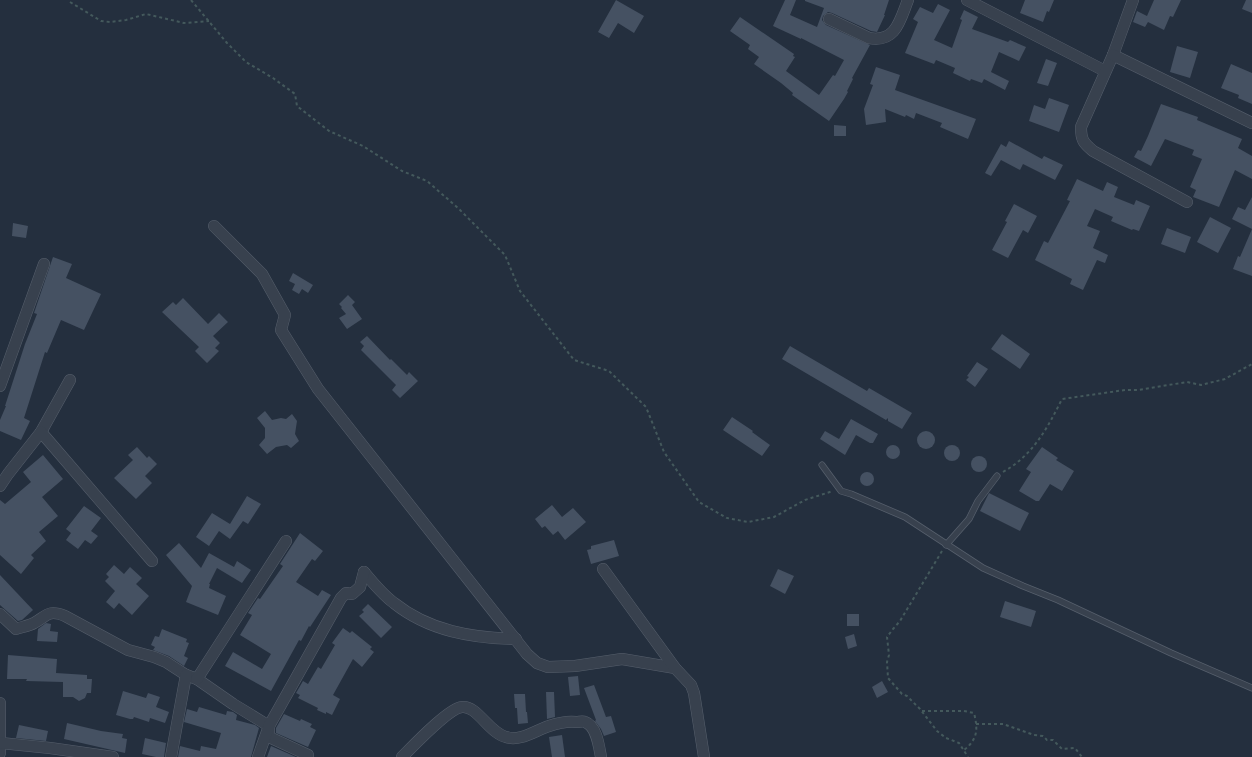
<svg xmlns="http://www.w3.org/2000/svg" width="1252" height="757" viewBox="0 0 1252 757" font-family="Manrope,sans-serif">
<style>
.building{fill:#455162}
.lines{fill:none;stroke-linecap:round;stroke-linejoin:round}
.lane-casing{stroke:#565f6c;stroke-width:7}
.street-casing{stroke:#565f6c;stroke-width:12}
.path{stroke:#44595c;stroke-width:2;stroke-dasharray:3 3;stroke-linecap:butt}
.lane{stroke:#38414e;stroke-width:5.5}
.street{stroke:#38414e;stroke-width:11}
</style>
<rect width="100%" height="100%" fill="#242f3e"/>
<g class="building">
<polygon points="616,0 644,16 634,33 618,23 609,38 598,32"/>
<polygon points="785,0 796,0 790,15 817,27 824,8 805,1 805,0 889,0 884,15 885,15 877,32 871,31 832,13 828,12 823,16 822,20 826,25 870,45 852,78 853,79 847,91 848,92 844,99 829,121 792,95 793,93 781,83 754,64 759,57 748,49 750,45 730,31 740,17 794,54 793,56 795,57 786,71 819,95 833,75 835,76 844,60 801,38 801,39 773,26"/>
<polygon points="1025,0 1054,0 1049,12 1047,11 1043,22 1020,13"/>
<polygon points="1154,0 1181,0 1173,17 1170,16 1164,30 1148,22 1145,27 1133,22 1137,11 1147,16"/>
<polygon points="1246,0 1252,0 1252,13 1242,9"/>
<polygon points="938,4 950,10 934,40 952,48 962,20 960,19 964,10 978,17 972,29 1008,42 1010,40 1026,47 1019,61 999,52 991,72 1009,81 1005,90 984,79 982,83 971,79 970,81 953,73 955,68 936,60 934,64 905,53 918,22 913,19 920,7 933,13"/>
<polygon points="1177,46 1198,52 1190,78 1170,72"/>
<polygon points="1046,59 1057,63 1048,86 1037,83"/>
<polygon points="1231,64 1252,73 1252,104 1238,98 1239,95 1221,88"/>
<polygon points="876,67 900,75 895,90 976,119 968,139 940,127 942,123 916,113 914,119 906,115 905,117 885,109 886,122 866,125 864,109 873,85 870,84"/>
<polygon points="1049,98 1069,105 1059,132 1029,121 1034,105 1045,109"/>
<polygon points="1161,104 1198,117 1197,120 1242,139 1238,148 1252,156 1252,179 1235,170 1219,207 1193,197 1196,190 1190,187 1202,159 1192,155 1194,150 1165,139 1151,166 1134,157 1138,150 1141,151 1148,136"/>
<polygon points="834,125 846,126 846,136 834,136"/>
<polygon points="1009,141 1042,159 1044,156 1063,165 1055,180 1023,164 1020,170 1001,160 991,176 985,173 1001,144 1006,147"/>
<polygon points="1077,179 1103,191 1107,182 1118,187 1114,197 1134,205 1136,200 1150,206 1139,231 1133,229 1132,230 1111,221 1113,217 1095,209 1087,226 1100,231 1093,248 1108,255 1105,263 1097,260 1083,290 1070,284 1072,279 1035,260 1044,241 1048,243 1070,201 1067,200"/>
<polygon points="1252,197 1252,229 1232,219 1238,207 1245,210"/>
<polygon points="1014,204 1037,216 1028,233 1023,230 1008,258 992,250 1007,222 1005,221"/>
<polygon points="1210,217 1231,228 1218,253 1197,242"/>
<polygon points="13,223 28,226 26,238 12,236"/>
<polygon points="1167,228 1191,237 1185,253 1161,244"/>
<polygon points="1252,229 1252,276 1233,269 1238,256 1240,257"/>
<polygon points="53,257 72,264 66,278 101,294 84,330 61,320 47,353 45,352 24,418 30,421 21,440 0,431 0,420 6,406 5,406 25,344 37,314 34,313"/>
<polygon points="293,273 313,285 308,293 302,289 299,294 292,290 295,284 289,281"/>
<polygon points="348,295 355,302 352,305 362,319 347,329 339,318 346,314 341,308 342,307 339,304"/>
<polygon points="183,298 208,324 219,313 228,322 213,336 220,343 215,348 219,351 207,363 195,351 199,347 162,312 173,302 176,305"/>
<polygon points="1002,334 1030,354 1020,369 991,349"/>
<polygon points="367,336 390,360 391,359 407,375 409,372 418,381 400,398 392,390 396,385 361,350 364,346 360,342"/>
<polygon points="790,346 867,391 869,388 912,413 902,429 888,421 888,418 886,420 782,359"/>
<polygon points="977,362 988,369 975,387 966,380 969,377 967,376"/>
<polygon points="265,411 272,420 281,418 286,419 292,414 297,421 295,434 299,441 291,448 287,445 276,447 267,454 259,445 265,438 265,428 257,418"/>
<polygon points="732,417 753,431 752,432 770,445 762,456 723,430"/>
<polygon points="851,419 878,434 873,443 870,443 856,435 845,455 820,439 825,431 839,439"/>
<circle cx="926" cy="440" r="9"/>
<circle cx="893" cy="452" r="7"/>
<circle cx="952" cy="453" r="8"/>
<polygon points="137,447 147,458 149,456 157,464 145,476 152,483 136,499 114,478 133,460 128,455"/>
<polygon points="1042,447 1058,458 1056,460 1074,471 1062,491 1050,484 1039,501 1036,501 1019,491 1031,472 1026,469"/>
<polygon points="43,455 63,479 42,497 58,516 39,532 46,541 31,555 34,558 21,574 0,555 0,500 5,504 31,482 23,472"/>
<circle cx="979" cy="464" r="8"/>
<circle cx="867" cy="479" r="7"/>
<polygon points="989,493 1029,513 1020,531 980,511"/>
<polygon points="247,496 261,504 248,524 243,521 230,539 219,531 209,546 196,537 212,513 230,524"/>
<polygon points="552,505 562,517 573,508 586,522 565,540 558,531 553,535 545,526 542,528 535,519"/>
<polygon points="84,506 101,518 91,531 98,536 91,544 85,540 78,549 66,540 71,533 66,529"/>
<polygon points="300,533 323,551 315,561 312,559 296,582 318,596 322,590 331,595 310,627 309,626 301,641 299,640 271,691 225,666 233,652 262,669 271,654 240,635 252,615 248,613 258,598 260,599 283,566 280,564"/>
<polygon points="614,540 619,556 591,564 587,550 591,549 591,546"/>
<polygon points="179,543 201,568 209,553 234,567 237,561 251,570 242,583 217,568 209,584 210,584 209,588 226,596 218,615 186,602 192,586 166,555"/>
<polygon points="114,565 124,574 130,567 142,578 136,584 149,596 132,615 119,603 114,609 106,602 115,591 105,581 109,577 106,574"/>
<polygon points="778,569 794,576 785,594 770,586"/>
<polygon points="0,575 33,610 22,620 18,621 0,605"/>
<polygon points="1005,601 1036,611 1031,627 1000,617"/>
<polygon points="368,604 392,627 381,638 359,616 364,612 362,610"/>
<rect x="847" y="614" width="12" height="12"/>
<polygon points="46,623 51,624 50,631 58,632 57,642 37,641 38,629"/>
<polygon points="343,628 350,633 352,631 372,647 370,649 374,652 362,667 353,659 333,695 340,699 332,715 326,712 326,714 317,710 318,708 298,698 300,695 296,693 303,681 308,684 318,667 321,669 335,645 332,643"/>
<polygon points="162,629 187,639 186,642 189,643 184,656 188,658 184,666 169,656 153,650 155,647 151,645 155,636 159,637"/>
<polygon points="854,634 857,646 848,649 845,637"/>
<polygon points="8,655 57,659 56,673 87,675 87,679 92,679 91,693 87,693 85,698 79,701 73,697 63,697 63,682 26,681 27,679 7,679"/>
<polygon points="578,676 580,695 570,696 568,677"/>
<polygon points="882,681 888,692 877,698 872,687"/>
<polygon points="594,685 606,717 611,716 616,732 604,736 601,729 595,721 596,720 584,688"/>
<polygon points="123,691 146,698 148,693 160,697 156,707 169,712 165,723 150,718 149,722 134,717 133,719 130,719 116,715"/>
<polygon points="546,692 554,692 555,717 547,719"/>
<polygon points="514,694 525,694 526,712 527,712 528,723 518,724 517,708 515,708"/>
<polygon points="199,707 226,715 227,711 233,712 237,715 236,720 255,725 259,728 251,757 178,757 180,746 200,751 201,746 216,749 221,733 184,722 187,709 197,712"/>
<polygon points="284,714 300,721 301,719 312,724 310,727 316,730 308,747 276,733 276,728"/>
<polygon points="67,723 101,731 123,734 122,738 127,739 125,753 64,739"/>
<polygon points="19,725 48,731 46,741 16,738"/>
<polygon points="562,735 565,757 552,757 549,737"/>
<polygon points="145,738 166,743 164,757 156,757 142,754"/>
<polygon points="271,746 296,757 267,757"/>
</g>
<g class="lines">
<g class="lane-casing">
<g id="lane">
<polyline points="822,465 841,491 851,494 905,517 983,568 1023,586 1058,600 1171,653 1252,688"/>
<polyline points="946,545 969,519 978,501 997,476"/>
</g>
</g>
<g class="street-casing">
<g id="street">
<polyline points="967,0 1105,71"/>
<path d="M 1133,0 L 1113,55 L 1081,127 C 1081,141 1084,143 1093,151 L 1187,202"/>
<path d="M 829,19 L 869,38 C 896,43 900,20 908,0"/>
<polyline points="1113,55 1252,123"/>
<polyline points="214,226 262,274 285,315 281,330 318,389 527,654 537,663 548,667 575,666 622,659 675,668"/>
<polyline points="0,386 44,264"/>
<polyline points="41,432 70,380"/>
<polyline points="0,486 8,474 41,432 152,561"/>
<polyline points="603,569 675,668 691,685 694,693 704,757"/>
<path d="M 364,572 C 373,583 383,595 394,603 C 429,631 472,638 516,639"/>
<path d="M 0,614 L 16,629 C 21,627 29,626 34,623 C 47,616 48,609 65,616 L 128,650 L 154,657 L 166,662 L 186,675 L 197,679 L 233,704 L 269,726 L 269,737 L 308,755"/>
<polyline points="197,679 286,541"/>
<polyline points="0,703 0,753"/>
<polyline points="1,743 50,748 113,757"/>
<polyline points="171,757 186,675"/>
<polyline points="258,757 269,726 341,598 346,593 352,594 360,587 364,572"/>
<path d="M 402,757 C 413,746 449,708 462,707 C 477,705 489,733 506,737 C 520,742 536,730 549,726 C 558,723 567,721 576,722 C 579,722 583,721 585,722 C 597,726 599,747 601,757"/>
</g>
</g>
<g class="path">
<polyline points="191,0 227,43 246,62 273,78 295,94 297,106 329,131 363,146 402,171 427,181 458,208 505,255 520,291 574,360 609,371 646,407 664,452 699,502 727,518 748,522 774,517 805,500 833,491"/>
<polyline points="70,2 101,21 110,22 126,20 146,14 184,23 209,21"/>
<path d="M 1003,472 C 1033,455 1047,429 1062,399 L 1125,390 L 1138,390 L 1187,382 L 1201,385 L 1225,379 L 1252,364"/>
<polyline points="942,551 900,621 893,629 887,637 889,655 887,662 888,678 902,694 907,696 920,709 937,731 946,738 959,743 968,757"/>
<path d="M 922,711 L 964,711 L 974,713 C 978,729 978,739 964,750"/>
<polyline points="976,724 1003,724 1034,735 1043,736 1047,740 1053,740 1062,749 1075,748 1082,757"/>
</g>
<use href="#lane" class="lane"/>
<use href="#street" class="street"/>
</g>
</svg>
